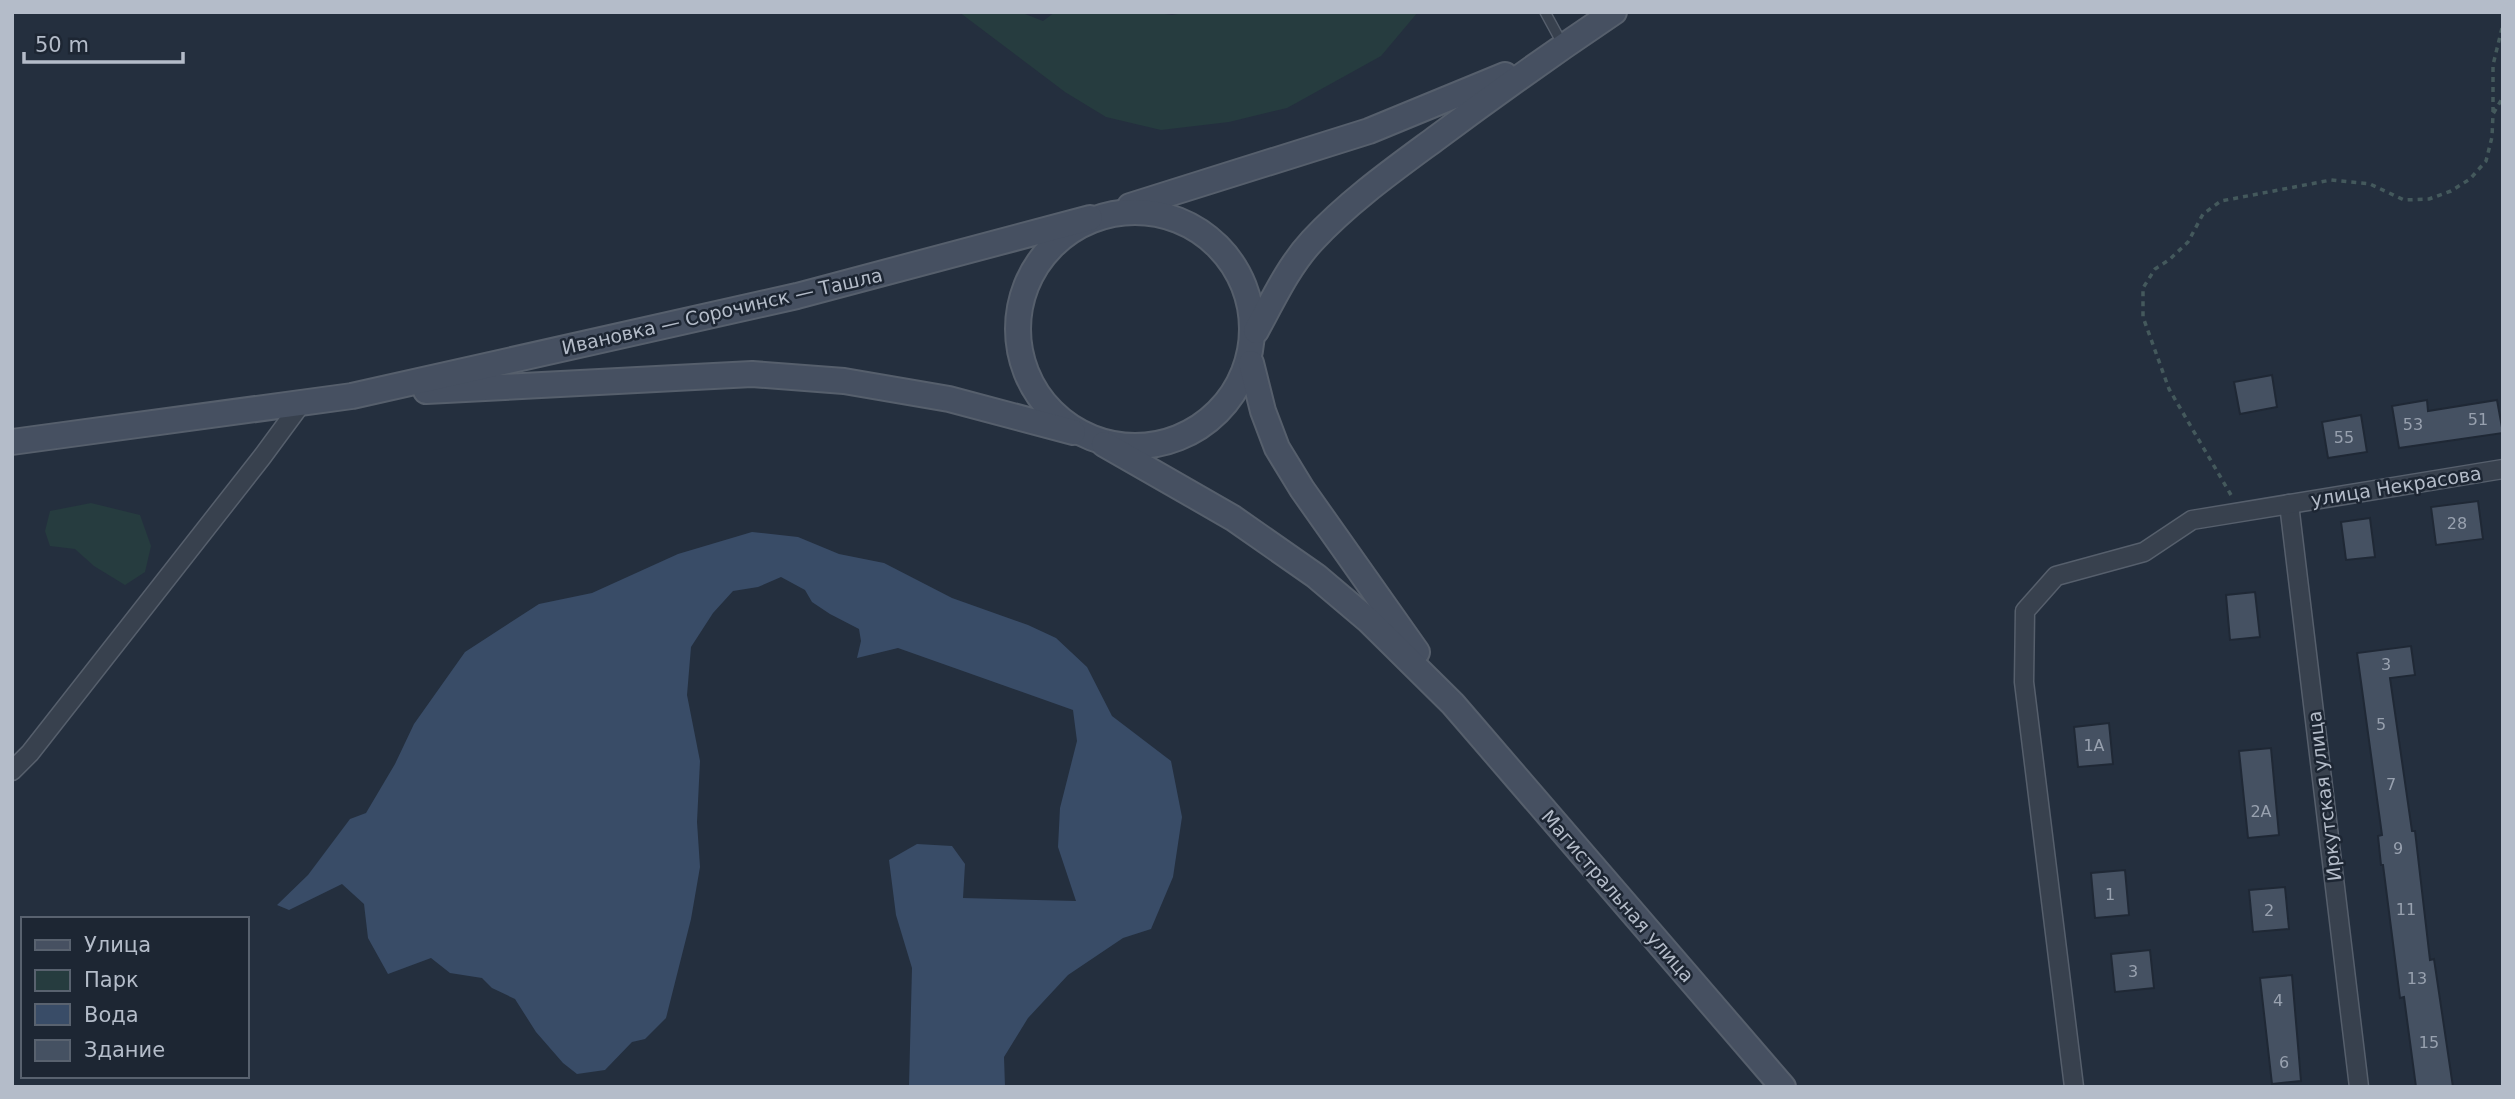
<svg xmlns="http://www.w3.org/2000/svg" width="2515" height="1099" viewBox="0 0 2515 1099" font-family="'DejaVu Sans',sans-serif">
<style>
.green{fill:#263c3f}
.water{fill:#394c67}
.building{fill:#455162;stroke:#1f2835;stroke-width:2}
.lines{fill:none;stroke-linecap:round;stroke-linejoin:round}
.service-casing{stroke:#565f6c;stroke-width:12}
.minor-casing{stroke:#565f6c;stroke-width:21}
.secondary-casing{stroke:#565f6c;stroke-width:28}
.path{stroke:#44595c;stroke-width:3.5;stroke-dasharray:5 5;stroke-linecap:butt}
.service{stroke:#38414e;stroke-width:9}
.minor{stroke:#38414e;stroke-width:18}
.secondary{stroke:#465061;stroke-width:24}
.labels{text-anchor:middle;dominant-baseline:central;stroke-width:5;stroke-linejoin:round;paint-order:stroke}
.number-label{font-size:16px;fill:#98a1af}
.street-label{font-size:19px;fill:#b4bcc9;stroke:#1d2633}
</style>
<rect width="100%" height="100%" fill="#242f3e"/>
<g class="green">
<polygon points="959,12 1020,12 1043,21 1055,12 1150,12 1172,15 1189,12 1418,12 1381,56 1287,108 1229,122 1161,130 1106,117 1065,92"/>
<polygon points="91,503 140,515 151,546 145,572 125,585 94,566 75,549 50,546 45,531 50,511"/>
</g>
<polygon class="water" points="752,532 798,537 839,554 884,563 952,598 1028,625 1056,638 1087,667 1112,716 1171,761 1182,817 1173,877 1151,929 1123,938 1068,975 1028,1018 1004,1057 1005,1087 909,1087 912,968 896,915 889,860 917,844 952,846 965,864 963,898 1076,901 1058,847 1060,808 1077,741 1073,710 898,648 857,658 861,641 859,629 830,614 812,602 805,590 781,577 758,587 733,591 713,613 691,647 687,695 700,761 697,822 700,867 691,919 666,1018 645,1039 632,1042 605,1070 577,1074 563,1063 536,1032 515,999 492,988 482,978 450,973 431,958 388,974 368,938 364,904 342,884 289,910 277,905 308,875 350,819 366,813 395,764 414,724 465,652 539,604 592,593 678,554"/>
<g class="building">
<polygon points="2272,375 2277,407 2240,414 2234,382"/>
<polygon points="2427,400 2428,411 2497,400 2503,433 2399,448 2392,406"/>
<polygon points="2361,415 2367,452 2328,458 2322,422"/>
<polygon points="2478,501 2483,539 2436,545 2431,507"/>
<polygon points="2370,518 2375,557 2346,560 2341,522"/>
<polygon points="2255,592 2260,637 2230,640 2226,595"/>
<polygon points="2411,646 2415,675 2390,678 2412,831 2415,831 2430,960 2434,959 2453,1087 2416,1087 2404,997 2400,998 2383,865 2381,865 2378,836 2382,835 2357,653"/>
<polygon points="2109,723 2113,764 2078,767 2074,727"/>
<polygon points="2271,748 2279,835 2248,838 2239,751"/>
<polygon points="2125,870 2129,915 2095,918 2091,873"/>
<polygon points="2285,887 2289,929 2253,932 2249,890"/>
<polygon points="2150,950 2154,988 2115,992 2111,954"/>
<polygon points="2292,975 2301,1081 2272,1084 2260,978"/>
</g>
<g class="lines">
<g class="service-casing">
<polyline id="service" points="1545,12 1563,45"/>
</g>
<g class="minor-casing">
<g id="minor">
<polyline points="2289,504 2359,1087"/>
<polyline points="12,771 30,753 262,457 301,404"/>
<polyline points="2074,1087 2024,682 2025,611 2056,576 2144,552 2192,520 2503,469"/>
</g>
</g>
<g class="secondary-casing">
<g id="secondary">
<polyline points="1130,206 1369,131 1505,75"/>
<circle cx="1135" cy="329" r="117"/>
<path d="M 1256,331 C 1273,300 1288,267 1312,241 C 1348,202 1393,170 1435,139 C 1494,95 1553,53 1614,12"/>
<polyline points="1251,363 1263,411 1277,448 1302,489 1417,652"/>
<polyline points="426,391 752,374 844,381 949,399 1073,432"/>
<polyline points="12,442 352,396 797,296 1090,218"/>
<polyline points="1104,444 1233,518 1316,576 1368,620 1453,704 1783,1087"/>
</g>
</g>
<g class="path">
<polyline points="2493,112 2493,65 2503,24"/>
<polyline points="2231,495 2169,389 2143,317 2143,288 2155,269 2169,260 2188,242 2203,214 2221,201 2331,180 2370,184 2404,200 2429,199 2451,191 2470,179 2486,161 2492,137 2493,114 2503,97"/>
</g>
<use href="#service" class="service"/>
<use href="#minor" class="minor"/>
<use href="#secondary" class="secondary"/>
</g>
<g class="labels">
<g class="number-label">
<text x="2478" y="419">51</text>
<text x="2413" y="424">53</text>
<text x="2344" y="437">55</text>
<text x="2457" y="523">28</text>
<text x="2386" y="664">3</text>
<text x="2381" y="724">5</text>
<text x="2094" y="745">1А</text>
<text x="2391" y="784">7</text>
<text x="2261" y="811">2А</text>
<text x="2398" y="848">9</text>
<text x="2110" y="894">1</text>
<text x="2406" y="909">11</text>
<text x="2269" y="910">2</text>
<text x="2133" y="971">3</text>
<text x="2417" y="978">13</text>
<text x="2278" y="1000">4</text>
<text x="2429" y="1042">15</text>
<text x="2284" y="1062">6</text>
</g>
<g class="street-label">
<text transform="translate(722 311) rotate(-13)">Ивановка — Сорочинск — Ташла</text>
<text transform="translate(2396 486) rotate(-9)">улица Некрасова</text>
<text transform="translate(2324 796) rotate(-97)">Иркутская улица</text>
<text transform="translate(1618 896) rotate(49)">Магистральная улица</text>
</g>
</g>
<rect width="2515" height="1099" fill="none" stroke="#b4bcc9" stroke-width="28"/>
<rect x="21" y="917" width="228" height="161" fill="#1d2633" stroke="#59626f" stroke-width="2"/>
<rect x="35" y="940" width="35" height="10" fill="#465061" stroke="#59626f" stroke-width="2"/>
<text x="84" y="952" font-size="21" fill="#b4bcc9">Улица</text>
<rect x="35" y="970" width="35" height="21" fill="#263c3f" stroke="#59626f" stroke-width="2"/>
<text x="84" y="987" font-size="21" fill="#b4bcc9">Парк</text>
<rect x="35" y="1004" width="35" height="21" fill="#394c67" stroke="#59626f" stroke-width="2"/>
<text x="84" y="1022" font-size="21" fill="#b4bcc9">Вода</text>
<rect x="35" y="1040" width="35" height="21" fill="#455162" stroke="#59626f" stroke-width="2"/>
<text x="84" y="1057" font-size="21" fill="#b4bcc9">Здание</text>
<path d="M24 52v10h159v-10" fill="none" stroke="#b4bcc9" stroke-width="3.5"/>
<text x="35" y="52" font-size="21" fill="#b4bcc9" stroke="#1d2633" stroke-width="5" paint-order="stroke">50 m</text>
</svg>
